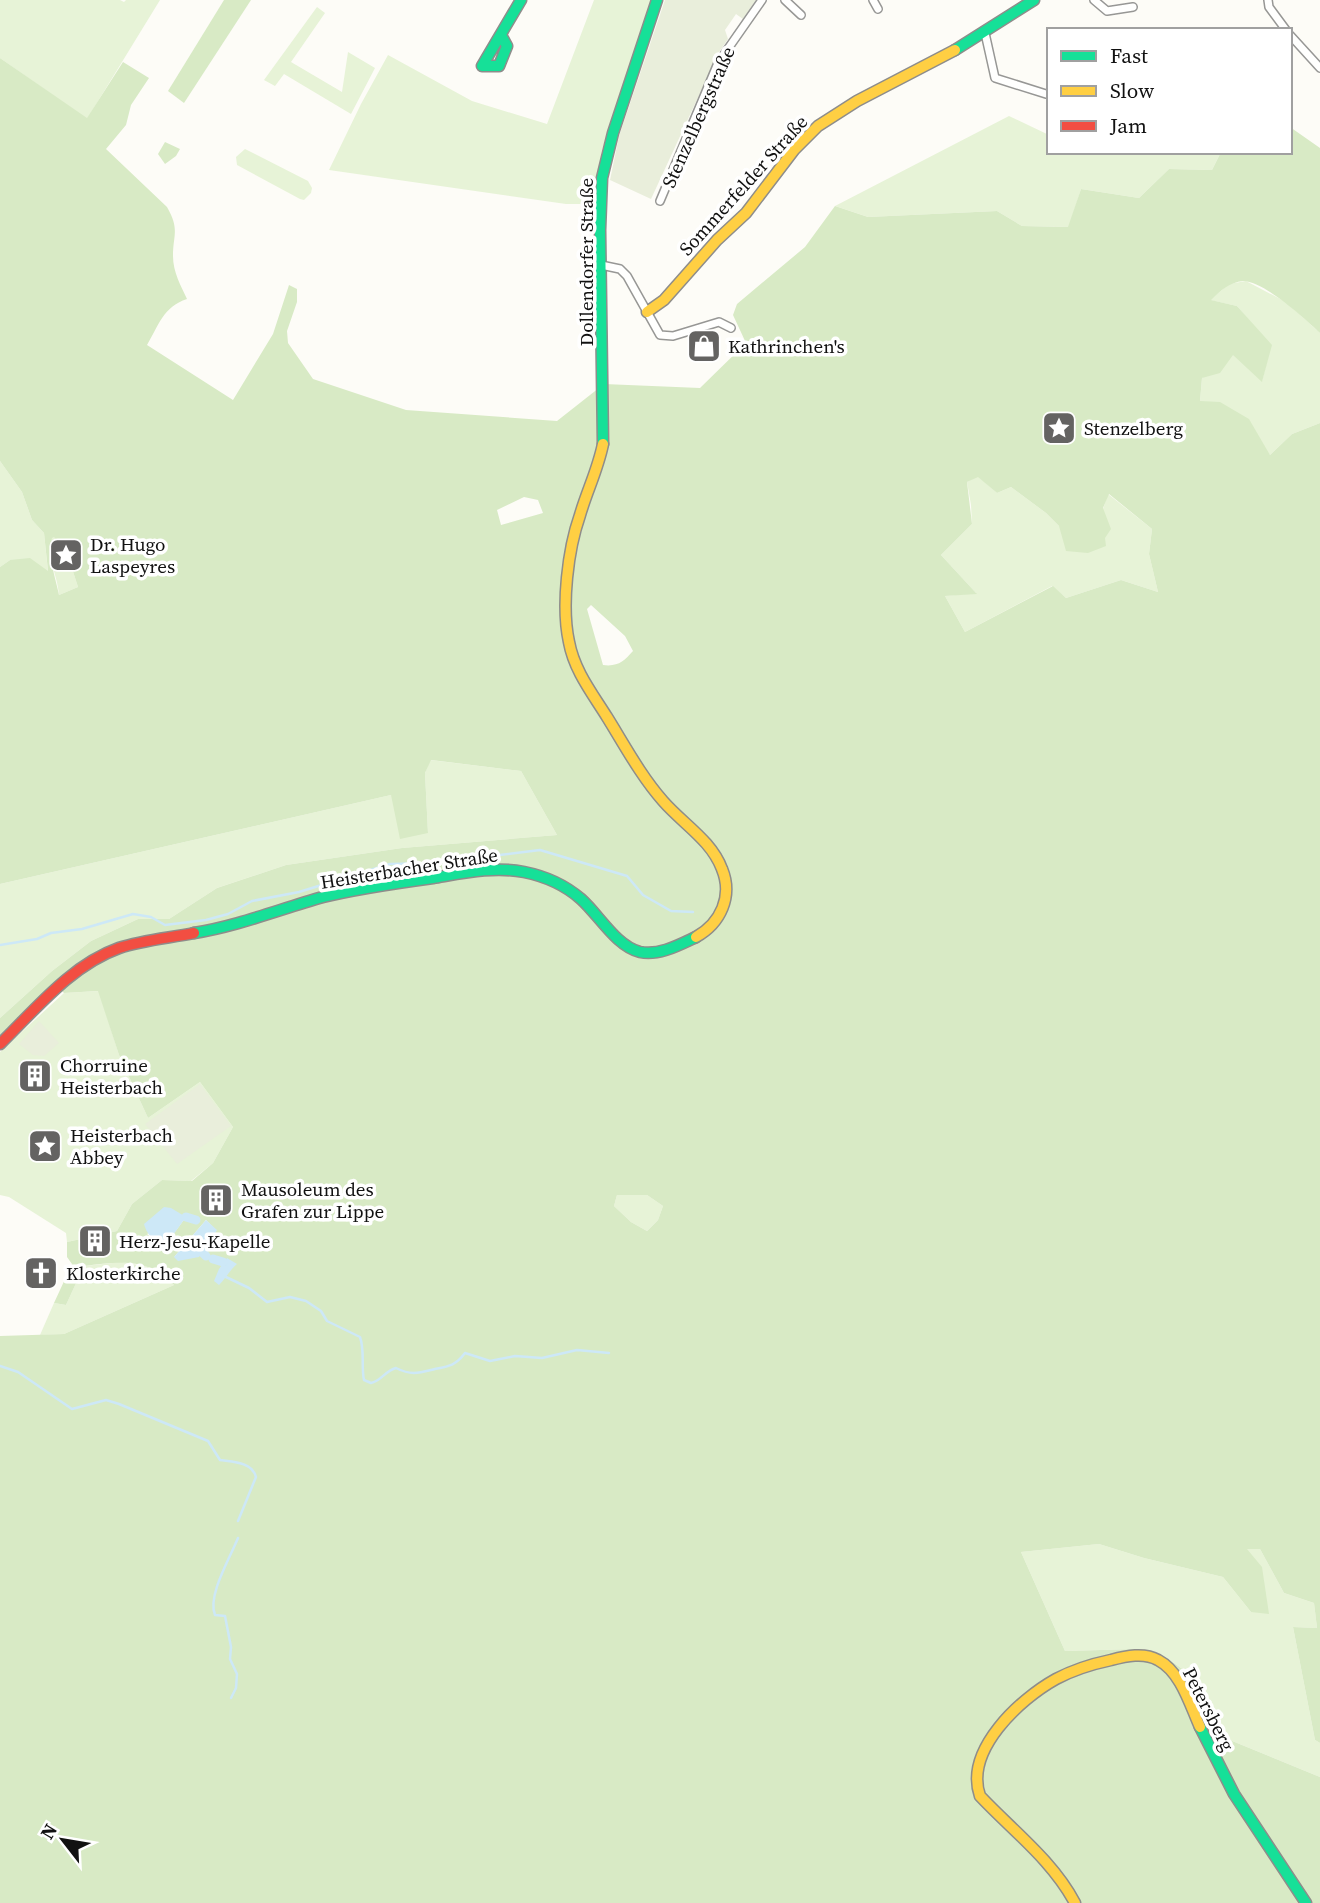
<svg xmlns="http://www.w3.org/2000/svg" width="1320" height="1903" viewBox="0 0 1320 1903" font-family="'Source Serif 4',serif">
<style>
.green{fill:#e7f3d7}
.forest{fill:#d8eac5;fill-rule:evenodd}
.cemetery{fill:#e9eedb}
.water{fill:#cde8f7}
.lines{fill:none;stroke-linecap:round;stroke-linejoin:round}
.stream{stroke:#cde8f7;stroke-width:2.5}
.canal{stroke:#cde8f7;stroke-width:9}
.street-casing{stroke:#979795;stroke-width:10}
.fast-casing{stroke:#8e8d8b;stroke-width:13}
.slow-casing{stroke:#8e8d8b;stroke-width:13}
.jam-casing{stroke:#8e8d8b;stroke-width:13}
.street{stroke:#fffffe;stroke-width:7}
.fast{stroke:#16e098;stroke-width:10}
.slow{stroke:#ffcf43;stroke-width:10}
.jam{stroke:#f24e42;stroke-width:10}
.labels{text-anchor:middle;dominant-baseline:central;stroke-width:7;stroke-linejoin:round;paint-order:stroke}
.street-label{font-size:19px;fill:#111;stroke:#fff}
.poi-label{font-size:19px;fill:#111;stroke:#fff;text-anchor:start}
</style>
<rect width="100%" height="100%" fill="#fdfcf7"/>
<g class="green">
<polygon points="0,0 120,0 124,2 126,0 160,0 87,119 0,58"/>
<polygon points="594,0 651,0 602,150 594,204 566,204 329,170 361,104 388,55 472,101 547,124"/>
<polygon points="317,7 325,13 291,62 342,92 348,52 375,68 351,114 284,74 275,86 264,80"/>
<polygon points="1009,116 1049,135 1049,152 1221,152 1212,170 1169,169 1139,198 1081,189 1069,227 1022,226 997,211 868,217 835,206"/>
<polygon points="245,149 308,181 312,188 311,193 304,200 300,199 237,165 236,157"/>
<polygon points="1246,281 1286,302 1320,333 1320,423 1292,434 1270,455 1200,401 1202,378 1233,354 1262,381 1271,346 1237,306 1210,300 1229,284"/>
<polygon points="0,461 22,492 32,520 44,533 48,572 10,560 0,567"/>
<polygon points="978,476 997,493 1011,487 1046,513 1059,526 1103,509 1108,494 1152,529 1149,554 1158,592 1121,580 1066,598 1052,586 965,632 945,596 976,593 941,555 972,524 971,505 967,482"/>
<path d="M 52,537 L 55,537 L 66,550 L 78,587 L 59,595 C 57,572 47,562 52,537 Z"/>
<polygon points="430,760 521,771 557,835 402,848 286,865 217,888 169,919 138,919 91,941 52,971 0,1018 0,884 391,795 428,833 425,773"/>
<polygon points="99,991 119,1055 148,1118 200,1082 233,1127 213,1163 191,1181 162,1180 132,1204 117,1231 67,1242 66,1233 9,1197 0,1195 0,1052 64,993"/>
<polygon points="617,1195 647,1195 663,1206 658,1220 647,1231 631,1222 614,1206"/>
<polygon points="122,1262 155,1268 174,1285 64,1334 40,1335 54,1303 66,1305 84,1266"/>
<polygon points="1099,1544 1144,1558 1223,1577 1251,1612 1246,1548 1260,1549 1284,1593 1314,1603 1317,1628 1293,1627 1315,1740 1320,1743 1320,1777 1220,1736 1188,1673 1167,1658 1136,1649 1065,1651 1021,1552"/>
</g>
<g class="forest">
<polygon points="224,0 251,0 184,103 168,91"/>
<path d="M 0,58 L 87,118 L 123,62 L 149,78 L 131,105 L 126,125 L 106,149 L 167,207 C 180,230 173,234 173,256 C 173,272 181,286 187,299 C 163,307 159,325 147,345 L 233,400 L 273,334 L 289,285 L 297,289 L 297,302 L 287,331 L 288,343 L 313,379 L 406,410 L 557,421 L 604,384 L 700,388 L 746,343 L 733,315 L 737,304 L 805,247 L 835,206 L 868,217 L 997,211 L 1022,226 L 1068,227 L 1081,189 L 1139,198 L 1169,169 L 1212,170 L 1221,152 L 1290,152 L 1290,127 L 1320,148 L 1320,333 C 1305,319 1264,281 1243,281 C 1230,282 1220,291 1211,300 L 1237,306 L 1272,345 L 1262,382 L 1233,355 L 1220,373 L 1202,378 L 1200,401 L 1220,402 L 1249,419 L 1270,455 L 1292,434 L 1320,423 L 1320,1743 L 1315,1740 L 1293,1627 L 1317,1628 L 1314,1603 L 1284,1593 L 1260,1549 L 1247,1549 L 1262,1567 L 1269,1614 L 1251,1612 L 1223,1577 L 1144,1558 L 1099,1544 L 1021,1552 L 1065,1651 L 1136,1649 L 1167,1658 L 1188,1673 L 1220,1736 L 1320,1777 L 1320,1903 L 0,1903 L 0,1336 L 64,1334 L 174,1285 C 148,1257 119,1262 84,1266 L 66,1305 L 54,1303 L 72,1264 L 67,1257 L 67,1242 L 117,1231 L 132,1204 L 162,1180 L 192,1181 L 213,1163 L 233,1127 L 200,1082 L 148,1118 L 119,1055 L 98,991 L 64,993 L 56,985 L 0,1035 L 0,1018 L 52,971 L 91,941 L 138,919 L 169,919 L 217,888 L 286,865 L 402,848 L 557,835 L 521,771 L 431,760 L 425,773 L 428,833 L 400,839 L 391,795 L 0,884 L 0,567 L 10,560 L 30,558 L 48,571 L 44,533 L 32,520 L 22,492 L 0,461 ZM 978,477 L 997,493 L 1011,487 L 1046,513 L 1059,526 L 1066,551 L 1088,553 L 1106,546 L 1105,538 L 1111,529 L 1103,508 L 1109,494 L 1152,529 L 1149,554 L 1158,592 L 1121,580 L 1066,598 L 1053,586 L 965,632 L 945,596 L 977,594 L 941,555 L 972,524 L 967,482 ZM 524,497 L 538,500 L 543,513 L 501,525 L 497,510 ZM 54,537 L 66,550 L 78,587 L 59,595 C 55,575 48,559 52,538 ZM 591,605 L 625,636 L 633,651 C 624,661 618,667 603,665 L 587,609 ZM 617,1195 L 647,1195 L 663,1206 L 658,1220 L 647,1231 L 631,1222 L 614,1206 ZM 186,1217 L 168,1241 L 156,1241 L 147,1234 ZM 206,1220 L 216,1230 L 174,1257 Z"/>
<polygon points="165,142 180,149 176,156 165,164 158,154"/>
</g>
<g class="cemetery">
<polygon points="665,0 756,0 743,19 736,14 725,30 728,39 719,52 651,199 610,180 619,136"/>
<polygon points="39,1021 59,1043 44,1056 33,1055 19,1044"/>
<polygon points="200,1084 231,1126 177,1164 145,1124"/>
</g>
<g class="water">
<path d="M 164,1207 L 171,1208 L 186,1217 L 168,1242 C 155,1241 148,1238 144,1224 Z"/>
<polygon points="206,1220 217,1230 199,1257 178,1261 174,1257"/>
<path d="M 227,1258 L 237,1264 C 229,1271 226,1278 219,1285 L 214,1281 L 219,1269 Z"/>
</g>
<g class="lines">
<g class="stream">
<polyline points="0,945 37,939 51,933 82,929 133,914 151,917 165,925 206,920 228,914 252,901 299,892 390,864 433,863 540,850 627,876 643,895 671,911 693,912"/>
<path d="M 226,1277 L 249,1288 L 267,1302 L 290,1297 L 306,1301 L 321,1311 L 327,1321 L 360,1337 C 365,1351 361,1366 364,1380 L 371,1383 C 381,1381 385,1371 396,1368 C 412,1376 419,1373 435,1369 C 450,1366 456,1365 465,1353 L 490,1361 L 515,1356 L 542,1358 L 577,1350 L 609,1353"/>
<path d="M 0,1366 L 18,1372 L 72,1409 L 106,1400 L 119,1404 L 208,1441 L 220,1460 C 234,1462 252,1462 256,1477 L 238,1521"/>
<path d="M 231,1698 L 236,1688 L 237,1674 L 230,1659 L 231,1647 L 225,1616 L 215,1615 C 207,1596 230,1558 238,1538"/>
</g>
<g class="canal">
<polyline points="186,1217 196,1220"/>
<polyline points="203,1253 206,1256"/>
<polyline points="213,1259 223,1262"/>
</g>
<g class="street-casing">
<g id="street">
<polyline points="785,0 801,15"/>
<polyline points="873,0 878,9"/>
<polyline points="1094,0 1107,11 1133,7"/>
<polyline points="1268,0 1269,7 1286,30"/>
<polyline points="985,33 995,78 1046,94"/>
<polyline points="1290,35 1320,68"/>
<polyline points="660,201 718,63 762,0"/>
<polyline points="601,265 620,269 627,276 660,335 673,336 719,322 731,328"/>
</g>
</g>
<g class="fast-casing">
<g id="fast">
<polyline points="501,35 507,46 499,66 482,66 521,0"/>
<polyline points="955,50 1034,0"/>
<polyline points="603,444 600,230 602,178 613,133 657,0"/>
<path d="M 194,933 C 238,926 280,909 323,897 C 359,888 396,883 433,878 C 463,873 494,866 524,872 C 544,876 565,885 581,899 C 599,915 616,946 640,952 C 659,956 679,945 696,937"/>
<polyline points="1200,1727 1234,1794 1306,1903"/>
</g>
</g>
<g class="slow-casing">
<g id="slow">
<polyline points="647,312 664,300 717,240 746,213 794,150 818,126 857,101 955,50"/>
<path d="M 603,444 C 598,469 587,491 580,515 C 568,549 561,606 569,642 C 574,670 592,693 607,717 C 625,746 641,776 663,801 C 683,824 711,840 722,869 C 733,896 721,923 696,937"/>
<path d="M 1075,1903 C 1052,1860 1013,1831 980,1796 C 964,1750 1020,1699 1056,1679 C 1073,1670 1092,1664 1111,1660 C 1126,1656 1144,1652 1158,1660 C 1181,1672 1190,1705 1200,1727"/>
</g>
</g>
<g class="jam-casing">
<path id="jam" d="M 0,1044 C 35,1010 71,965 119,948 C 143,940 169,938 194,933"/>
</g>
<use href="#street" class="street"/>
<use href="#fast" class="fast"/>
<use href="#slow" class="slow"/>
<use href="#jam" class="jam"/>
</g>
<defs>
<g id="shop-square" transform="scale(1.75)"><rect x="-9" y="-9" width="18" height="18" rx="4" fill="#646362" stroke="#fff"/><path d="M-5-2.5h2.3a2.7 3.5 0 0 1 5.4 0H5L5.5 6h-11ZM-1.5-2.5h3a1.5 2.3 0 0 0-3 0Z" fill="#fff"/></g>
<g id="sight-square" transform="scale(1.75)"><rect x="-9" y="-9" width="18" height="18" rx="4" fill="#646362" stroke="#fff"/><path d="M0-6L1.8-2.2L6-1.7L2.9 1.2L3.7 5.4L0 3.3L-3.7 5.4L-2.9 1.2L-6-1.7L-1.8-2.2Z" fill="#fff"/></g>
<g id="building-square" transform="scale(1.75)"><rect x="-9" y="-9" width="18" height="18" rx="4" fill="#646362" stroke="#fff"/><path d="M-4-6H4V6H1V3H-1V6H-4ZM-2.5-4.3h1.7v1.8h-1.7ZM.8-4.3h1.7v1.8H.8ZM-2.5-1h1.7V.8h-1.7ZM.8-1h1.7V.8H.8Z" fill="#fff"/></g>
<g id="church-square" transform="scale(1.75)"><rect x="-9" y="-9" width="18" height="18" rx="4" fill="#646362" stroke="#fff"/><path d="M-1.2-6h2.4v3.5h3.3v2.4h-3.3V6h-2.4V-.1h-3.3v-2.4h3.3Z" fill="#fff"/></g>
</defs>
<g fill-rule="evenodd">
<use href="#shop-square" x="704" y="346"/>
<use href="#sight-square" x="1059" y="428"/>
<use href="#sight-square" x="66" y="555"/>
<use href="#building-square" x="35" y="1076"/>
<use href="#sight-square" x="45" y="1146"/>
<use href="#building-square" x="216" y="1200"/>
<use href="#building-square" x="95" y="1241"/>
<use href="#church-square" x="41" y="1273"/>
</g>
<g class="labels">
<g class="street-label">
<text transform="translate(698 117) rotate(-66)">Stenzelbergstraße</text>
<text transform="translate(743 185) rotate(-48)">Sommerfelder Straße</text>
<text transform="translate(586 262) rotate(-90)">Dollendorfer Straße</text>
<text transform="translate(409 868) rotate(-9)">Heisterbacher Straße</text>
<text transform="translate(1209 1709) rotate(63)">Petersberg</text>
</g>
<g class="poi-label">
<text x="728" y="346">Kathrinchen's</text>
<text x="1084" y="428">Stenzelberg</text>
<text x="90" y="544">Dr. Hugo<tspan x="90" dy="22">Laspeyres</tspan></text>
<text x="60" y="1065">Chorruine<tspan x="60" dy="22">Heisterbach</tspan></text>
<text x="70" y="1135">Heisterbach<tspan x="70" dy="22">Abbey</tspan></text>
<text x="241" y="1189">Mausoleum des<tspan x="241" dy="22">Grafen zur Lippe</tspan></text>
<text x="119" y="1241">Herz-Jesu-Kapelle</text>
<text x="66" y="1273">Klosterkirche</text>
</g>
</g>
<rect x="1047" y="28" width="245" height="126" fill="#ffffff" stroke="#a0a0a0" stroke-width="2"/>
<rect x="1061" y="51" width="35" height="10" fill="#16e098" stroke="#a0a0a0" stroke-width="2"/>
<text x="1110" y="63" font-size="21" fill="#111111">Fast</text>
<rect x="1061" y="86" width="35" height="10" fill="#ffcf43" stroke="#a0a0a0" stroke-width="2"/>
<text x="1110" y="98" font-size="21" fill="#111111">Slow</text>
<rect x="1061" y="121" width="35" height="10" fill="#f24e42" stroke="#a0a0a0" stroke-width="2"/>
<text x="1110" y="133" font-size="21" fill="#111111">Jam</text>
<g transform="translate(63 1840) rotate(301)" stroke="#ffffff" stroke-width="5" paint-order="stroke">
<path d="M0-5L12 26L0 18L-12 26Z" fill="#111111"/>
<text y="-10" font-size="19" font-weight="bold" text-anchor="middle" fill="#111111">N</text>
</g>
</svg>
